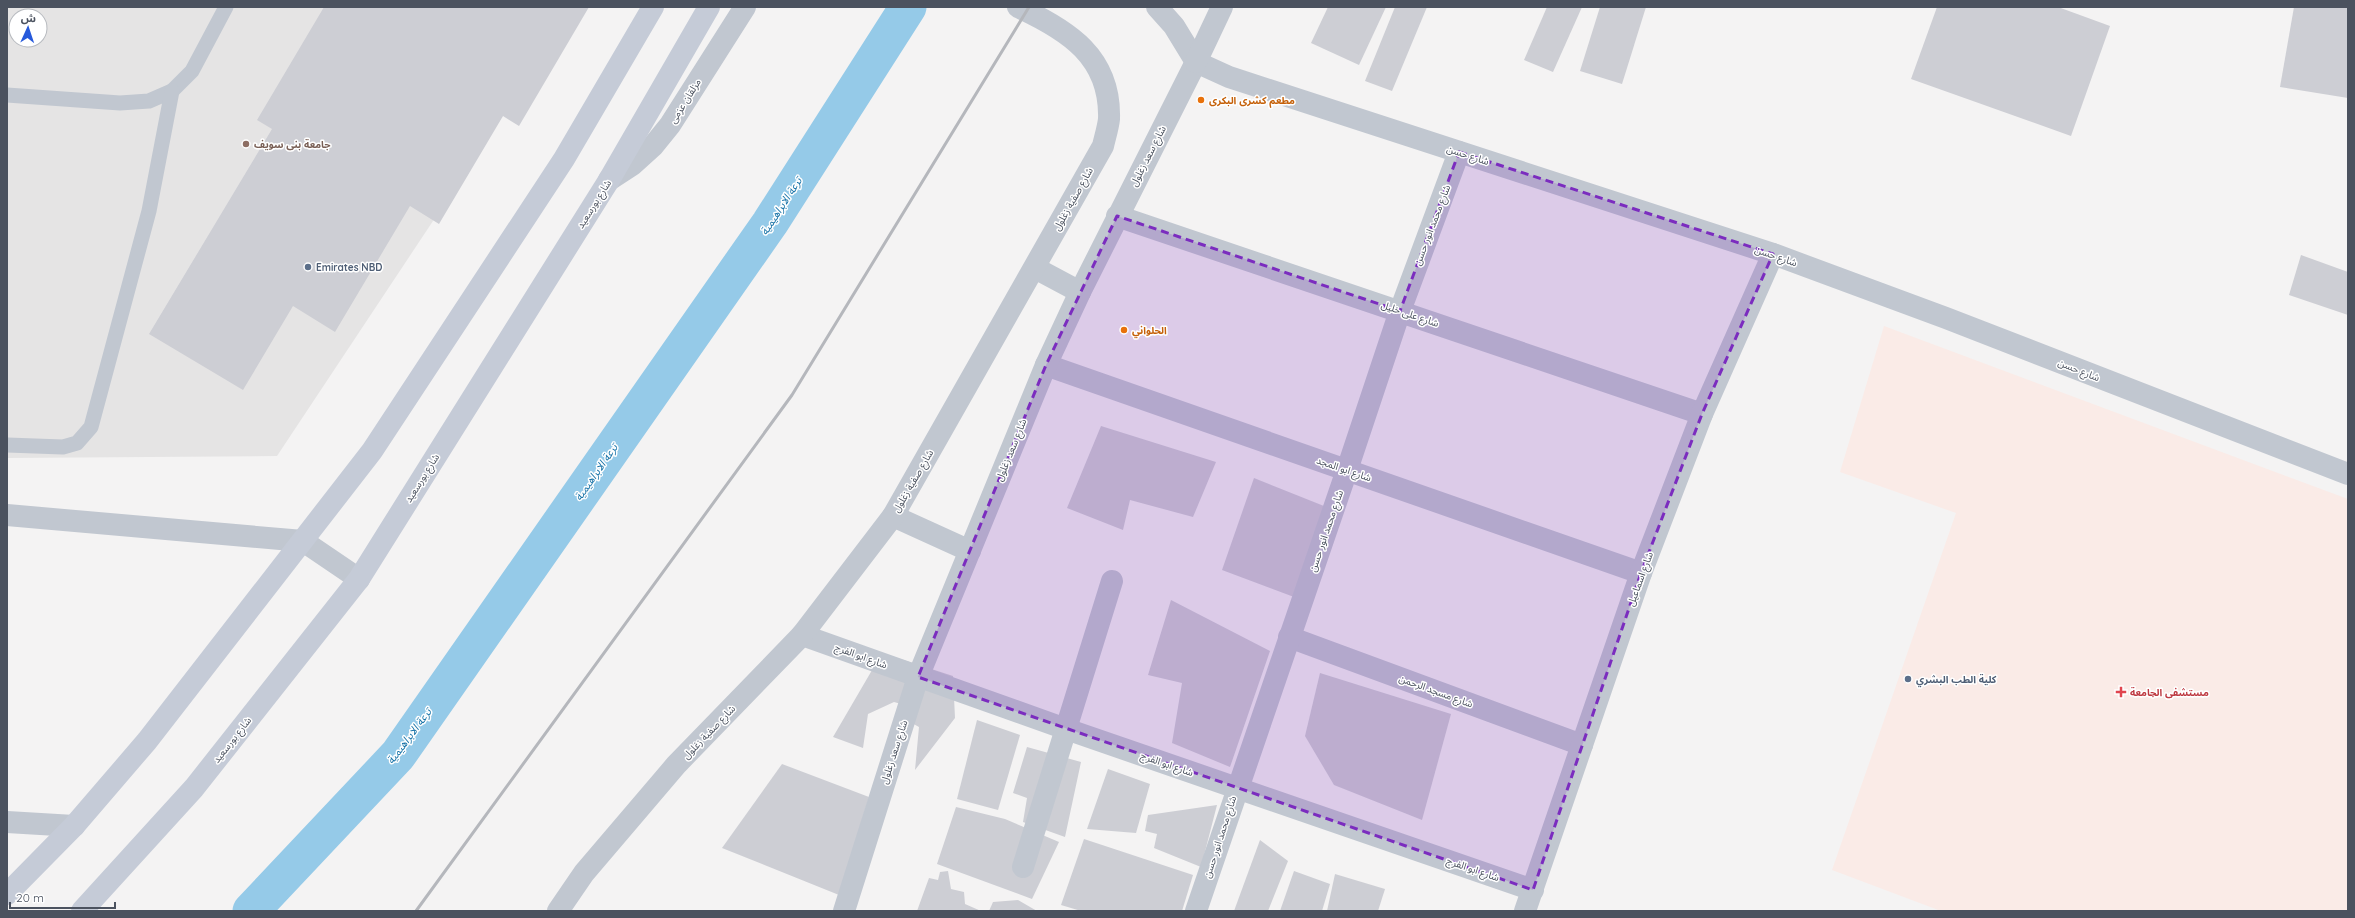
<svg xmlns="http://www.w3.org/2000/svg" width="2355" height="918" viewBox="0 0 2355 918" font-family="Quicksand,'Noto Sans Arabic',sans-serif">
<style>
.education{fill:#e5e4e4;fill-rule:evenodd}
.medical{fill:#faebe7}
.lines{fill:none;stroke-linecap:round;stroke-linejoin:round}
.canal{stroke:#95cae8;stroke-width:37}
.building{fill:#cdced4}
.service{stroke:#c1c7d0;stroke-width:15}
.minor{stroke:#c1c7d0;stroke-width:22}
.tertiary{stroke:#c1c7d0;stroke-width:22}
.secondary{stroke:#c5cbd7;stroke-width:22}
.rail{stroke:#b5b7bc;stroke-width:3}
.marked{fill:#7b2cbf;fill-opacity:0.2;stroke:#7b2cbf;stroke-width:3;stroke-dasharray:8 5;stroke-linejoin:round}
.food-dot{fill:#e8710a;stroke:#fff;stroke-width:1.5}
.education-dot{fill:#8d6e63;stroke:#fff;stroke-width:1.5}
.service-dot{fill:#5c6f8a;stroke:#fff;stroke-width:1.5}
.health-dot{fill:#e0444e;stroke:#fff;stroke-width:1.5}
.labels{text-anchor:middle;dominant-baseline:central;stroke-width:3;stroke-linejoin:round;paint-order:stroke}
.food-label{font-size:10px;font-weight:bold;fill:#c56008;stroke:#fff;text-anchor:start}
.street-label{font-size:10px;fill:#4b525f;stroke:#fff}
.education-label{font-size:10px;font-weight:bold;fill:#785e54;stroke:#fff;text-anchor:start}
.service-label{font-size:10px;font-weight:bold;fill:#4e5e75;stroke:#fff;text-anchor:start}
.health-label{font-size:10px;font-weight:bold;fill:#be3a42;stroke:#fff;text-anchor:start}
.water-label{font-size:11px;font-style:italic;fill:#1672a7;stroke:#fff}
</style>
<rect width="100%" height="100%" fill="#f4f3f3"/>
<path class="education" d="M 7,7 L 575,7 L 277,456 L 7,458 ZM 16,16 L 40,16 L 40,40 L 16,40 Z"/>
<polygon class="medical" points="1884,326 2348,499 2348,911 1941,911 1832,870 1956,513 1840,472"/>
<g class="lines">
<polyline class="canal" points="251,911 398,755 770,223 908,7"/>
</g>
<g class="building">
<polygon points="324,7 589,7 519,126 503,116 439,224 410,206 335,332 293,306 243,390 149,334 272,129 257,120"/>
<polygon points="1328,7 1386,7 1359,65 1311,43"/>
<polygon points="1395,7 1427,7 1392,91 1365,81"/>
<polygon points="1547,7 1582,7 1553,72 1524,60"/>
<polygon points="1600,7 1646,7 1622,84 1580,71"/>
<polygon points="1937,7 2058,7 2110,26 2071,136 1911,79"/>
<polygon points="2294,7 2348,7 2348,98 2280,87"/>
<polygon points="2301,255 2348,272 2348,315 2289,295"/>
<polygon points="1101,426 1216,462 1193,517 1130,500 1123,530 1067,508"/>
<polygon points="1254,478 1334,510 1302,600 1222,570"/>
<polygon points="1171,600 1270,651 1230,767 1172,743 1182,683 1148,675"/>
<polygon points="882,653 953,676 955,718 915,770 919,727 910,722 915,708 894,702 868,714 863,748 833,737"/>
<polygon points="1320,673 1451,714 1422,820 1334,785 1305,736"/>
<polygon points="977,720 1020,735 998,810 957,799"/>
<polygon points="1027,747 1081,762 1065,837 1023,822 1027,798 1013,793"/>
<polygon points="782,764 869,797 839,895 722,848"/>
<polygon points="1108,769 1150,784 1136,833 1087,829"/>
<polygon points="1217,805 1201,867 1154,848 1157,834 1145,831 1148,815"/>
<polygon points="956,807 1005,819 1059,842 1032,899 937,864"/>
<polygon points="1084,839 1193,875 1182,911 1081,911 1061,905"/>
<polygon points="1260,840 1288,861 1268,911 1234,911"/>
<polygon points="948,871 951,889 964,892 965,904 981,911 917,911 929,878 938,880 940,872"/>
<polygon points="1294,871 1330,884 1322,911 1280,911"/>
<polygon points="1335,874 1385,889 1378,911 1327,911"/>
<polygon points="1018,900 1037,911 989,911 993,902"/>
</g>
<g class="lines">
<g class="service">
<polyline points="7,95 120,103 149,101 172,91 192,71 226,7"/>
<polyline points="7,445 63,447 77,443 91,427 149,211 172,91"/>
</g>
<g class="minor">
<polyline points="1117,216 1702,414"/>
<polyline points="1046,365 1641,573"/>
<polyline points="7,515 303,541 359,579"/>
<polyline points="802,635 1066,729 1533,890"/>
<polyline points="1289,637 1582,745"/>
<polyline points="7,822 74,826"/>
<polyline points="1023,867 1112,581"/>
<polyline points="844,911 918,677 1046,365 1080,292 1196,62"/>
<polyline points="1196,911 1347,470 1400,311 1459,152"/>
<polyline points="1525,911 1641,573 1702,414 1773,254"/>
</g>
<g class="tertiary">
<polyline points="1157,7 1174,26 1196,62"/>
<polyline points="1196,62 1229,77 1773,254 1946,318 2348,474"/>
<polyline points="1196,62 1222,7"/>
<polyline points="609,180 632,165 653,146 670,125 745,7"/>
<polyline points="1035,268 1080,292"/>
<polyline points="893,516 970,551"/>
<path d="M 558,911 L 584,873 L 676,765 L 802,635 L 893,516 L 1103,146 C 1105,137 1108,128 1109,119 C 1111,57 1068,30 1018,7"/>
</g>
<g class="secondary">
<polyline points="7,894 74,826 147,741 372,451 564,159 653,7"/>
<polyline points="82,911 194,788 359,579 609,180 709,7"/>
</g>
<polyline class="rail" points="416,911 792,395 1029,7"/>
</g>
<path class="marked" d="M 1459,152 L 1773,254 L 1702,414 L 1641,573 L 1533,890 L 918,677 L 1046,365 L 1117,216 L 1400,311 Z"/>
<g class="food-dot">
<circle cx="1201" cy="100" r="4"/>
<circle cx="1124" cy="330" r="4"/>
</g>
<circle class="education-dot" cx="246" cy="144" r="4"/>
<g class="service-dot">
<circle cx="308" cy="267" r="4"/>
<circle cx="1908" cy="679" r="4"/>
</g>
<path class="health-dot" d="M2119 686h4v4h4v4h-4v4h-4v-4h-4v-4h4z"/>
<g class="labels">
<g class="food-label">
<text x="1209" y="100">مطعم كشرى البكرى</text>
<text x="1132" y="330">الحلواني</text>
</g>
<g class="street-label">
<text transform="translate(685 101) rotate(-58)">مزلقان عزمى</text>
<text transform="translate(1468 155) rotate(18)">شارع حسن</text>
<text transform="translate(1148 156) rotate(-63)">شارع سعد زغلول</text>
<text transform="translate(1073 199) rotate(-61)">شارع صفية زغلول</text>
<text transform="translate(594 204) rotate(-58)">شارع بورسعيد</text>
<text transform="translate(1432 225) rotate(-69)">شارع محمد انور حسن</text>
<text transform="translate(1776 256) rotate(19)">شارع حسن</text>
<text transform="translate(1410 314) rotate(19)">شارع على خليل</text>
<text transform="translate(2079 370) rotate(22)">شارع حسن</text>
<text transform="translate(1011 450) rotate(-68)">شارع سعد زغلول</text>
<text transform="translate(1344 469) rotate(19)">شارع ابو المجد</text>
<text transform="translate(422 478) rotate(-58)">شارع بورسعيد</text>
<text transform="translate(913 481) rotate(-60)">شارع صفية زغلول</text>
<text transform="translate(1326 531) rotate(-71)">شارع محمد انور حسن</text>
<text transform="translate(1640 579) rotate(-70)">شارع اسماعيل</text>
<text transform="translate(861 656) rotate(20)">شارع ابو الفرج</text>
<text transform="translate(1436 691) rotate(20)">شارع مسجد الرحمن</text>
<text transform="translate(709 732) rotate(-46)">شارع صفية زغلول</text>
<text transform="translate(232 740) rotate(-52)">شارع بورسعيد</text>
<text transform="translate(894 752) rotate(-72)">شارع سعد زغلول</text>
<text transform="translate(1167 764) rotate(19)">شارع ابو الفرج</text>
<text transform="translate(1220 837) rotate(-72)">شارع محمد انور حسن</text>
<text transform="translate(1473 869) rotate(19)">شارع ابو الفرج</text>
</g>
<g class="education-label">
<text x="254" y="144">جامعة بنى سويف</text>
</g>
<g class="service-label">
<text x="316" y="267">Emirates NBD</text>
<text x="1916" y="679">كلية الطب البشري</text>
</g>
<g class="health-label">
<text x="2130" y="692">مستشفى الجامعة</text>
</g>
<g class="water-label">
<text transform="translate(781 206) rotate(-57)">ترعة الابراهيمية</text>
<text transform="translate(596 472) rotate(-55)">ترعة الابراهيمية</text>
<text transform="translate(409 736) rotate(-53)">ترعة الابراهيمية</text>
</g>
</g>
<rect width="2355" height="918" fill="none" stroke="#4b525f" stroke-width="16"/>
<g transform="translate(28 28) rotate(3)"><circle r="19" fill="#ffffff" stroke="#b7babf"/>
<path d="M0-3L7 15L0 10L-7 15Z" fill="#2659db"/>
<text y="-6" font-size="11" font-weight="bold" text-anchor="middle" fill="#4b525f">ش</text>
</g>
<path d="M10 902v6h105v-6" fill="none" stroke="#4b525f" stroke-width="2"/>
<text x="16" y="902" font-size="12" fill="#4b525f" stroke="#ffffff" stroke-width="3" paint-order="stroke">20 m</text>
</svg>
